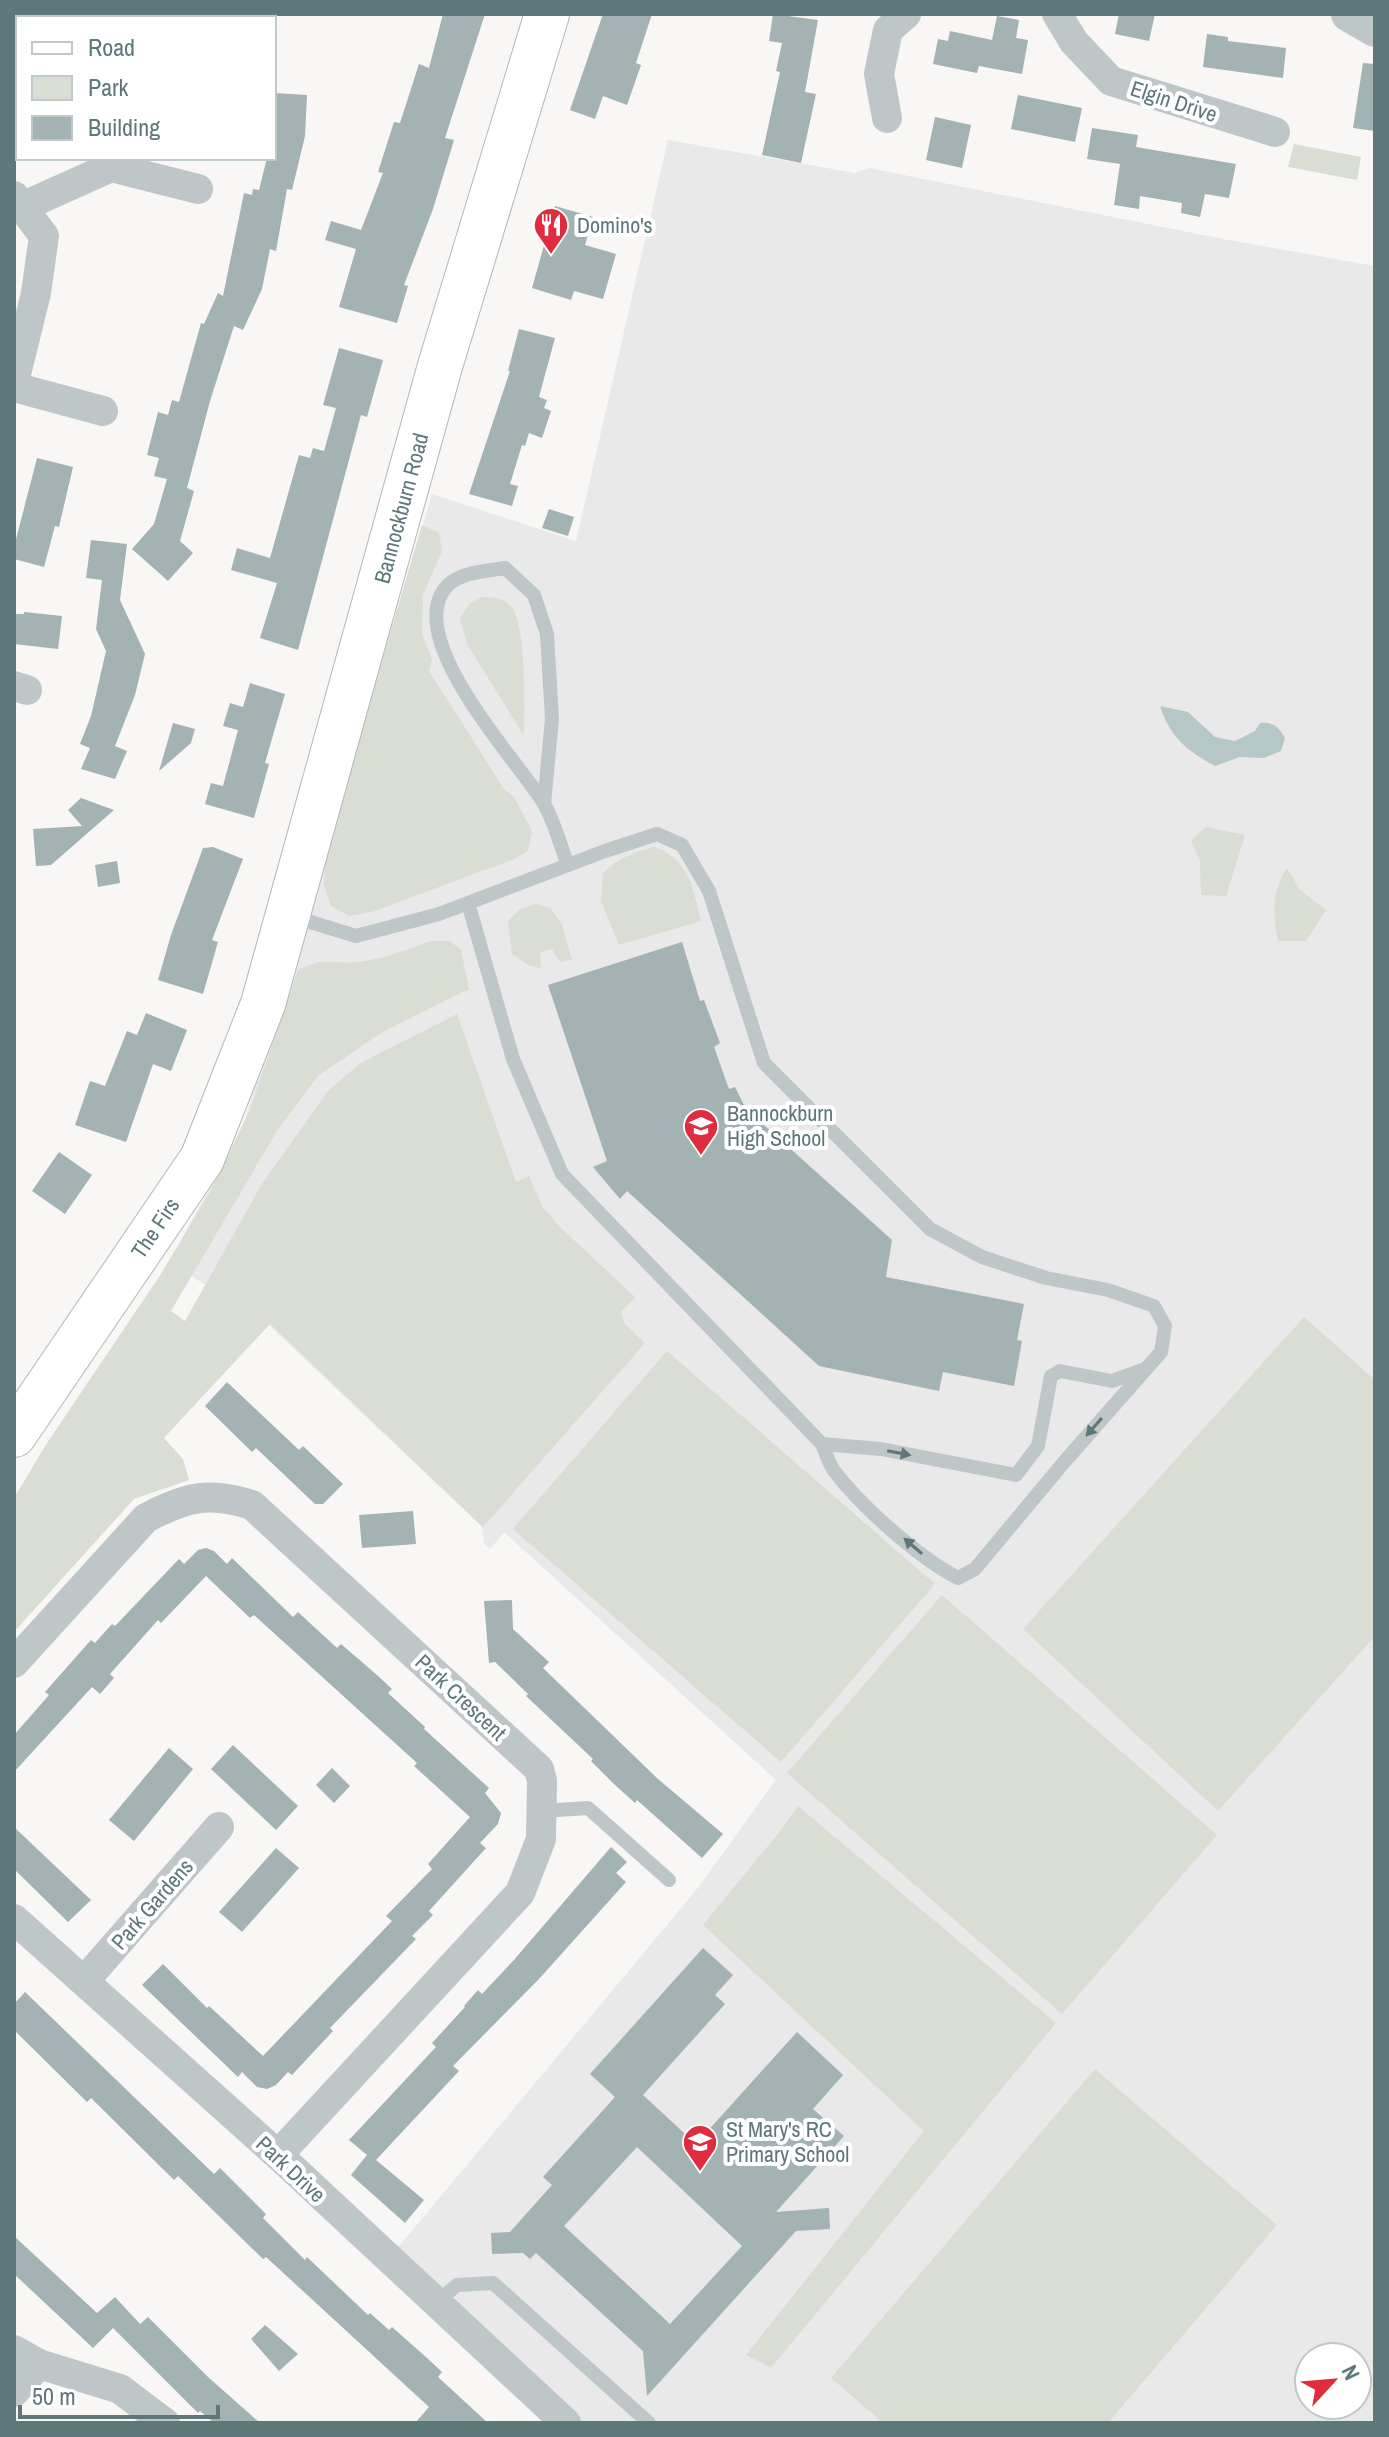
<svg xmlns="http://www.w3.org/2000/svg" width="1389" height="2437" viewBox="0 0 1389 2437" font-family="'Archivo Narrow',sans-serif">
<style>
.built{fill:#e8e9e8;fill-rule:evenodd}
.green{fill:#daddd4}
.water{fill:#b6c7c7}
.building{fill:#a3b2b2;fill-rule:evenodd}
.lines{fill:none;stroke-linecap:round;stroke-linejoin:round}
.primary-casing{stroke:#b0b8b9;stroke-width:46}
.service{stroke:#bec6c7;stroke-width:14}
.minor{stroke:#bec6c7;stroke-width:30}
.tertiary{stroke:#bec6c7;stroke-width:36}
.primary{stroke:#fff;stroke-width:44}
.oneway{fill:#5e7779}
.labels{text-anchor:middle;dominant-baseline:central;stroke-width:8;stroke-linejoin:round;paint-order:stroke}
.street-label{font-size:22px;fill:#5e7779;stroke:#fff}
.poi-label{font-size:22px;fill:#5e7779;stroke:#fff;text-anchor:start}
</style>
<rect width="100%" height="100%" fill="#f8f7f5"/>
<path class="built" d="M 668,140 L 855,173 L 869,168 L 1223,239 L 1375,266 L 1375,2423 L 583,2423 L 395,2251 L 697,1889 L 776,1780 L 504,1532 L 490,1549 L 484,1544 L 482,1527 L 269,1325 L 169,1262 L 242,1129 L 432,494 L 576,541 ZM 1309,2357 L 1357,2357 L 1357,2405 L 1309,2405 Z"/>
<g class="green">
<polygon points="1294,144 1361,157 1357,180 1288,167"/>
<polygon points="422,525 439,533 442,551 423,595 422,635 432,659 429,671 504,789 514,797 532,831 528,851 512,860 372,912 349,916 331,906 324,885 326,850"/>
<path d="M 482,597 C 493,598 503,597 511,606 C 527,626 524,708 524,736 L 467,644 L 460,618 L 470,603 Z"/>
<polygon points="1206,827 1245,835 1226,896 1201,895 1200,861 1191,841"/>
<path d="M 654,847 C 690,860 693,889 701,921 L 619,945 L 601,901 L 603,873 C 619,858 633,852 654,847 Z"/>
<path d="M 1287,868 L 1300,890 L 1326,910 L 1306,941 L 1278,941 C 1273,915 1271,891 1287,868 Z"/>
<polygon points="536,904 550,908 562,924 572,960 560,962 552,949 540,953 541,968 530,966 512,954 508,921 519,910"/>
<path d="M 431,941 L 450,941 L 461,950 L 469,989 L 381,1033 L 319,1075 L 278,1129 L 171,1311 L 185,1321 L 260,1187 L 327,1092 L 359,1064 L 457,1014 L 516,1182 L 529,1176 L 543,1208 L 562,1229 L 635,1297 L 621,1312 L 624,1323 L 645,1343 L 483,1527 L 270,1324 L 164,1438 L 183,1459 L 189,1480 L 134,1499 L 14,1632 L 14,1498 L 47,1443 L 159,1277 L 210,1192 L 249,1112 L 298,970 C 329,955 330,965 359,962 C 384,959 408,949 431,941 Z"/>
<polygon points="1304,1317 1375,1380 1375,1636 1218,1811 1023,1629"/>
<polygon points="667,1351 935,1584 781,1762 513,1529"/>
<polygon points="942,1595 1217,1835 1062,2014 787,1773"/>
<polygon points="798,1806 1056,2023 771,2368 746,2355 924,2131 703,1925 782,1829"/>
<polygon points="1095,2069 1277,2225 1108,2423 883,2423 831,2378"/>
</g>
<path class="water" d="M 1160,706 L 1188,712 L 1215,737 L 1235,741 L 1255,731 L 1260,723 C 1273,722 1278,726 1285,738 L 1281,751 L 1264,758 L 1240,757 L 1215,766 C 1187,751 1170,737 1160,706 Z"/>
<g class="building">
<polygon points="443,14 485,14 445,138 454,140 433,209 404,285 408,286 397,323 339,307 356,249 325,240 331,221 361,230 383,173 378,172 394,122 400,123 419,64 429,68"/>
<polygon points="603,14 652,14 636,63 641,65 627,105 603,96 595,119 570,110"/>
<polygon points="773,14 818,20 805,92 816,94 801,163 762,155 780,72 776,71 782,43 769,41"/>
<polygon points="1119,14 1155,14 1149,41 1115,34"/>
<polygon points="997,16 1019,20 1016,38 1028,40 1022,74 979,66 977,73 933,64 938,39 948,41 950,31 992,40"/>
<polygon points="1207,34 1228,37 1228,41 1286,48 1283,78 1203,67"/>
<polygon points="1363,63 1375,64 1375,131 1353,128"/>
<polygon points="274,93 307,95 305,136 292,190 287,189 276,251 270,249 262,289 243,330 234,326 210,401 187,488 194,491 180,541 193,553 168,581 132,549 154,524 167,479 154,476 159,458 147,455 158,412 168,415 172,400 179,402 201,323 204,324 218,293 223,296 244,193 252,195 253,189 259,190 267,158 274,158"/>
<polygon points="1018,95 1082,108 1075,142 1011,129"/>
<polygon points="935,117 971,125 962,168 926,160"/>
<polygon points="1092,128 1138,135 1136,147 1236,164 1229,198 1205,194 1200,217 1181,213 1182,203 1140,196 1139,209 1114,205 1120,164 1087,159"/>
<polygon points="555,206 593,217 585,245 616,254 603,299 574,291 571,300 532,288"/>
<polygon points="519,329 555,338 539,397 547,400 544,408 551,411 542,438 529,433 525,446 522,445 510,484 518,486 512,506 469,494 510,371 508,371"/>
<polygon points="339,348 383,360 367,417 361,415 298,650 260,638 277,583 231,570 237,548 270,558 299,455 310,458 313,448 324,451 336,408 323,405"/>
<polygon points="37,458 73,467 59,527 55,526 44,567 14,559 14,547"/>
<polygon points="549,509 574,517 568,536 542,528"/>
<polygon points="91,540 127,544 120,600 145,654 135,695 115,746 127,751 115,779 81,769 90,748 80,744 91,716 106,651 96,629 102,580 86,578"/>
<polygon points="24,612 62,616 58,649 14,644 14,614 24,614"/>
<polygon points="250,683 285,694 265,763 269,764 254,818 205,804 211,783 223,786 238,730 223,726 230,703 243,707"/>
<polygon points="173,723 195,729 191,743 159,771"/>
<polygon points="81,798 114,810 51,865 36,866 33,829 82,826 68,810"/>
<polygon points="213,847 243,859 212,940 218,942 203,994 158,980 171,935 203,848"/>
<polygon points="117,861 120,883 98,887 95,865"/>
<polygon points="682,942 700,1001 704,1000 720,1043 714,1047 729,1089 735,1087 746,1109 892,1240 886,1277 1024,1304 1017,1340 1022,1341 1014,1386 943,1372 939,1391 819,1366 627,1191 620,1199 593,1167 607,1161 548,985"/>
<polygon points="146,1013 187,1030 171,1071 153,1064 126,1142 75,1125 90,1081 105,1086 127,1031 137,1035"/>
<polygon points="59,1152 92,1175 65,1214 32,1191"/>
<polygon points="227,1382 299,1450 303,1446 343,1484 323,1504 315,1504 256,1448 252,1452 205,1406"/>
<polygon points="413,1511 416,1544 362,1548 359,1515"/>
<polygon points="206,1548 214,1551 227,1564 232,1558 293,1617 298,1612 337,1648 341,1644 377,1675 392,1689 388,1693 425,1727 424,1729 489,1788 485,1793 501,1813 498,1824 480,1843 486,1848 429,1911 433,1915 412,1936 416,1939 330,2028 333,2031 292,2075 288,2072 276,2085 267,2089 257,2087 242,2072 238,2077 142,1985 163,1964 207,2008 209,2006 263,2056 392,1921 386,1916 432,1869 428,1864 470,1817 414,1766 417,1763 254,1615 250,1618 206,1576 161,1623 158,1620 110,1674 114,1678 100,1694 92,1687 14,1772 14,1735 49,1695 45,1692 91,1640 95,1643 112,1624 115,1626 179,1559 184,1564 198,1550"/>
<polygon points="512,1600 513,1629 549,1662 543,1668 658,1779 723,1834 702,1858 637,1800 635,1803 615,1785 591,1761 593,1759 526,1696 528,1694 495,1662 489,1663 484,1601"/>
<polygon points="233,1745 298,1806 276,1830 211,1769"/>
<polygon points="169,1748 193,1769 134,1841 109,1820"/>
<polygon points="332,1768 350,1786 334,1803 316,1785"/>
<polygon points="14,1827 91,1900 68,1922 14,1869"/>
<polygon points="611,1847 627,1862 616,1873 626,1882 539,1979 453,2066 459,2071 376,2160 424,2200 405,2223 351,2175 367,2155 349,2140 436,2047 432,2043 465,2007 464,2006 478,1990 482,1994 513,1961"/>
<polygon points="276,1848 299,1868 242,1932 219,1912"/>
<path d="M 703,1948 L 733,1975 L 715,1995 L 725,2004 L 643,2095 L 696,2144 L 797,2032 L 843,2075 L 813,2109 L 844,2136 L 776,2212 L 829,2208 L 830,2229 L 796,2231 L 647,2396 L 643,2351 L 536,2253 L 530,2259 L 523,2253 L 492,2254 L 491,2233 L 510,2232 L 552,2185 L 543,2177 L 615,2097 L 590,2074 ZM 637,2147 L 742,2246 L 670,2324 L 564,2226 Z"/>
<polygon points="25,1992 214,2174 220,2168 266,2214 263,2218 305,2260 307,2257 368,2315 370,2313 389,2330 392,2327 427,2358 442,2372 438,2377 488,2423 415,2423 429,2407 266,2257 263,2259 178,2176 174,2180 91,2098 87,2102 14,2030 14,2004"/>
<polygon points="14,2236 97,2313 115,2297 140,2324 148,2317 208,2377 260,2423 214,2423 200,2411 198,2413 113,2328 93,2348 14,2274"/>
<polygon points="265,2325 298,2354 279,2371 251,2339"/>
</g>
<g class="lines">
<g class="primary-casing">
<polyline id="primary" points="14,1435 202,1159 263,1004 440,366 547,14"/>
</g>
<g class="service">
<path d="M 544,804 L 552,719 L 547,634 L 534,595 L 505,568 C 487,571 460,572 447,586 C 401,637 516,759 543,802 C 554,820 560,845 568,865"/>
<path d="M 294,917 L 356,936 L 439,914 L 605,851 L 657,834 L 682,845 L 709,891 L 764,1063 L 930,1229 L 982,1257 L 1046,1278 L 1108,1290 L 1154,1306 L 1165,1326 L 1161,1352 L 1065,1461 L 975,1569 L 958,1578 C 919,1558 862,1507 835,1472 C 829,1465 826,1453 822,1444 L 562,1174 L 513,1059 L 468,903"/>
<polyline points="822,1444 881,1449 1016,1475 1038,1446 1051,1376 1060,1371 1112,1381 1142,1370"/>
<polyline points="542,1811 588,1808 669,1880"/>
<polyline points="436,2303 457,2285 493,2283 649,2423"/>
</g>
<g class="minor">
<polyline points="1057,14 1074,42 1111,81 1275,132"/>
<polyline points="887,118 879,74 888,30 906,14"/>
<polyline points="14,196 44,236 36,293 14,382"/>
<polyline points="22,207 111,167 198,189"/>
<polyline points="14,387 103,411"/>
<polyline points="14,686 27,690"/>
<path d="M 14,1663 L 146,1518 C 186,1497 209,1491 252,1505 L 539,1769 L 542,1781 L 541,1839 L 520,1893 L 278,2155"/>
<polyline points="14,1919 278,2155 566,2423"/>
<polyline points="85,1980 219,1827"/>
<polyline points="14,2350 39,2364 120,2389 165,2423"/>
<polyline points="14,2392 39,2364"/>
</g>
<polyline class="tertiary" points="1349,14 1375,29"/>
<use href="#primary" class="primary"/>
</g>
<defs><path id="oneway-solid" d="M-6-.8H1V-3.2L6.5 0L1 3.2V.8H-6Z" transform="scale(2)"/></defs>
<g class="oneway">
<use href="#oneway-solid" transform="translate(1094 1427) rotate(131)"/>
<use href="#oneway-solid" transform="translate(899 1453) rotate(11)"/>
<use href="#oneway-solid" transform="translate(913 1546) rotate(-139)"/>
</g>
<defs>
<g id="restaurant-pin" transform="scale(1.8)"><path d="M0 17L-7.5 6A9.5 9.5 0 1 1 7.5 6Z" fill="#df2d3f" stroke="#fff"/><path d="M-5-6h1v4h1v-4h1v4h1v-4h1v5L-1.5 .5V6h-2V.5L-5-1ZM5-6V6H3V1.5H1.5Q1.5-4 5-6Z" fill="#fff"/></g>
<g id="school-pin" transform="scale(1.8)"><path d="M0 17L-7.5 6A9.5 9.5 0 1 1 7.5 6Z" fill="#df2d3f" stroke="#fff"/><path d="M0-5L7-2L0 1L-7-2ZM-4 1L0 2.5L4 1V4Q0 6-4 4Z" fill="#fff"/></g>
</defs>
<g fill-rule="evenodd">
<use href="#restaurant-pin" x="551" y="225"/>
<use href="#school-pin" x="701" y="1126"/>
<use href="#school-pin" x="700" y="2142"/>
</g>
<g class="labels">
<g class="street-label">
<text transform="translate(1174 101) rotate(18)">Elgin Drive</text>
<text transform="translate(401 508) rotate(-75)">Bannockburn Road</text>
<text transform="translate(155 1228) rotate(-56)">The Firs</text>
<text transform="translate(461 1697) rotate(43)">Park Crescent</text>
<text transform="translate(152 1904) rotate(-49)">Park Gardens</text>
<text transform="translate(291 2169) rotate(43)">Park Drive</text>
</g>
<g class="poi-label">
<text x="577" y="225">Domino's</text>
<text x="727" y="1113">Bannockburn<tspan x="727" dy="25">High School</tspan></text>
<text x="726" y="2129">St Mary's RC<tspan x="726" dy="25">Primary School</tspan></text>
</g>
</g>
<rect width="1389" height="2437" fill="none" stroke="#5e7779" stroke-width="32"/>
<rect x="16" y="16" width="260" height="144" fill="#ffffff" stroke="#bfc9c9" stroke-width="2"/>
<rect x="32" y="42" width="40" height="12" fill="#ffffff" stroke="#bfc9c9" stroke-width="2"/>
<text x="88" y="56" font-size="24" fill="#5e7779">Road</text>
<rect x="32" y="76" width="40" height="24" fill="#daddd4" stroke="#bfc9c9" stroke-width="2"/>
<text x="88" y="96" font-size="24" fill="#5e7779">Park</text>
<rect x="32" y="116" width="40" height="24" fill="#a3b2b2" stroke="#bfc9c9" stroke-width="2"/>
<text x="88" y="136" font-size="24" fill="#5e7779">Building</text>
<g transform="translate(1333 2381) rotate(64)"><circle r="38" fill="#ffffff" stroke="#bfc9c9" stroke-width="2"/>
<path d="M0-6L14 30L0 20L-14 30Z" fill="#df2d3f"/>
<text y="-12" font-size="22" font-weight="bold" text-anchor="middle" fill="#5e7779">N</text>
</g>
<path d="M20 2405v12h198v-12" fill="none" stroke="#5e7779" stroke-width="4"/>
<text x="32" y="2405" font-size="24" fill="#5e7779" stroke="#ffffff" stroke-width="6" paint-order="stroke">50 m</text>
</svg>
